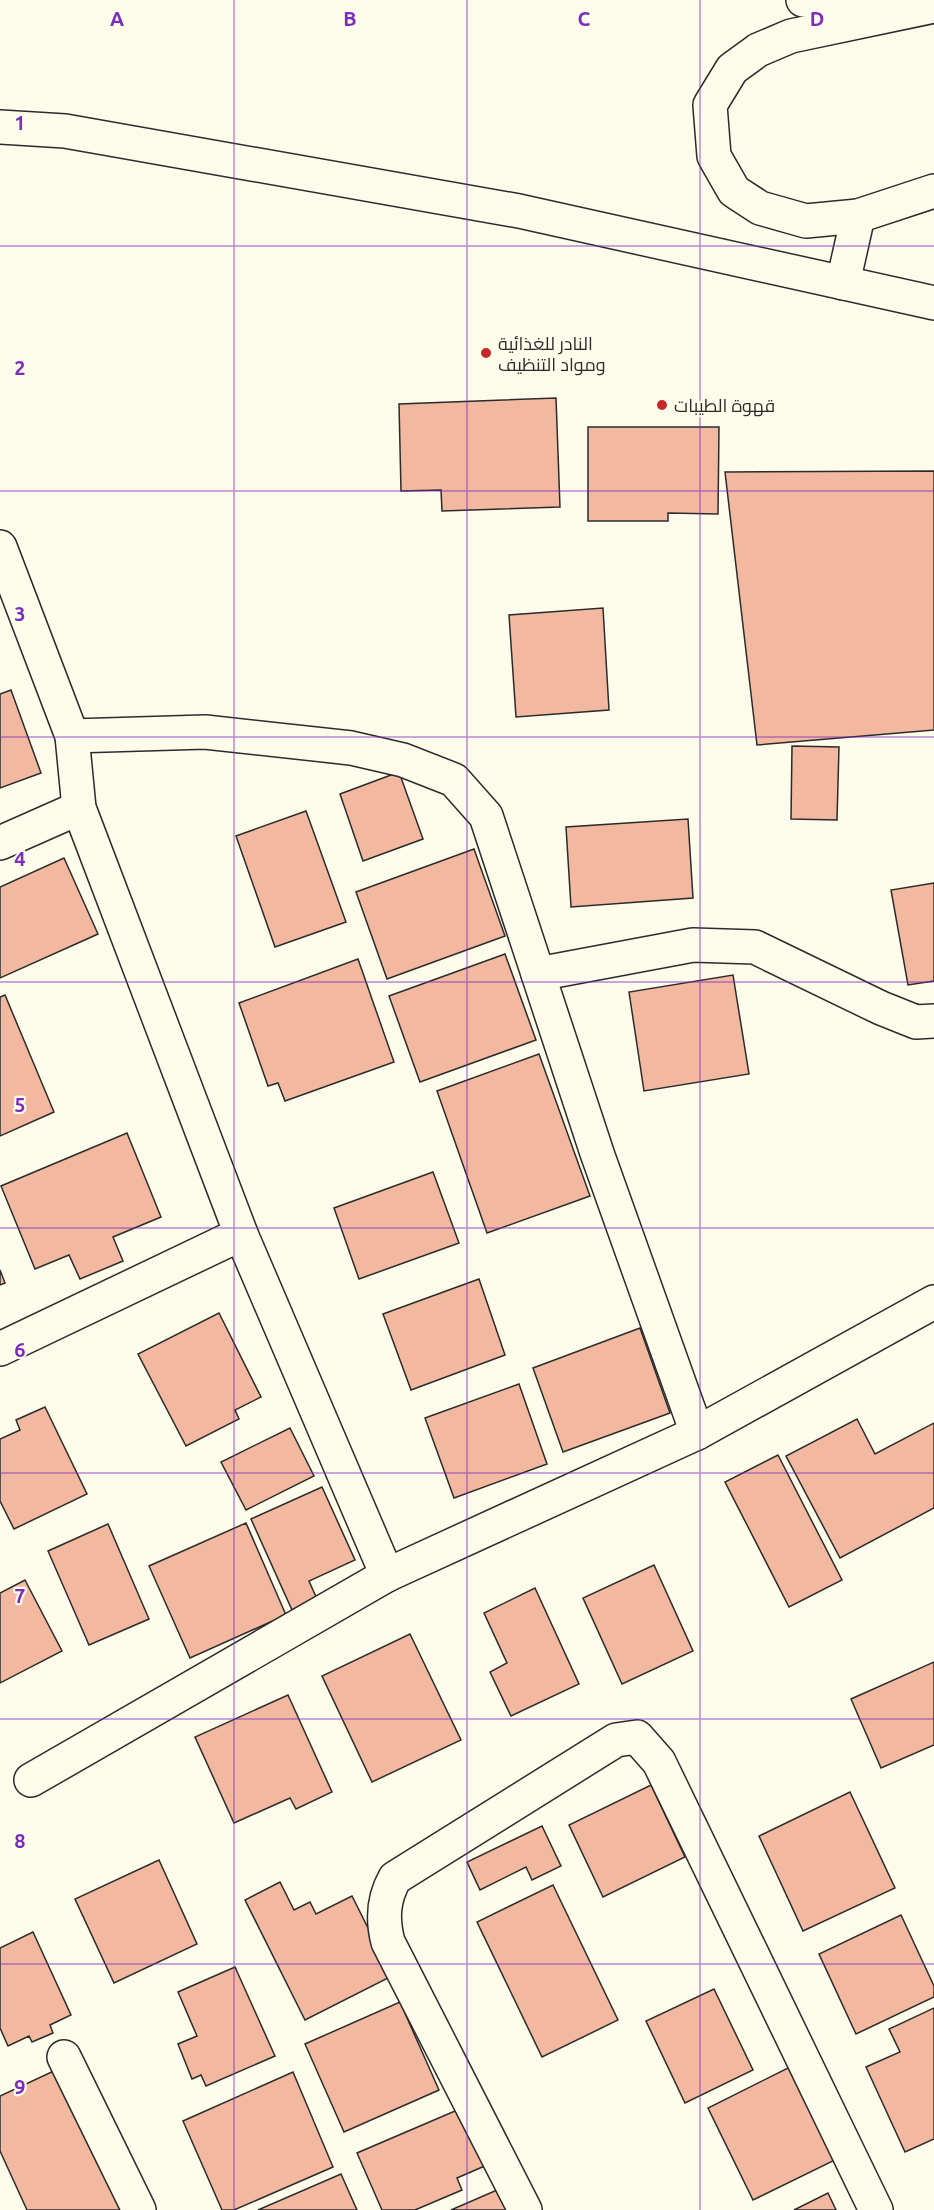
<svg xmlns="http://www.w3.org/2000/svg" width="934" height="2210" viewBox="0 0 934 2210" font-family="Ubuntu,Cairo,sans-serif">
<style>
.building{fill:#f2b8a0;stroke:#2b2b2b;stroke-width:1.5}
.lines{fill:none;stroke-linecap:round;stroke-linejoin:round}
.minor-casing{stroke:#2b2b2b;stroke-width:36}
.highway-casing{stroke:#2b2b2b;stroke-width:36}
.minor{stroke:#fdfbea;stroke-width:33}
.highway{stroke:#fdfbea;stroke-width:33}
.grid{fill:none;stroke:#7b2cbf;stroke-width:1.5;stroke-opacity:0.55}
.poi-dot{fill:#c62828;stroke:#fdfbea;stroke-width:2}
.labels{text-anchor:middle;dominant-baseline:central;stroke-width:4.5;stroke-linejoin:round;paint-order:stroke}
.poi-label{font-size:18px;fill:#2b2b2b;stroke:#fdfbea;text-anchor:start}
.grid-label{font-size:20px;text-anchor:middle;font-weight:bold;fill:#7b2cbf;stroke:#fdfbea;stroke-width:4.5;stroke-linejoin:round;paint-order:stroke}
</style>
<rect width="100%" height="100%" fill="#fdfbea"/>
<g class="building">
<polygon points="556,398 560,507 442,511 441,490 401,491 399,404"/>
<polygon points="588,427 719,427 718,514 668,513 668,521 588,521"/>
<polygon points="934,471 934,730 757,745 725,472"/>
<polygon points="603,608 609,710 516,717 509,615"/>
<polygon points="11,690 41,773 0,788 0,694"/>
<polygon points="792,746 839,747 837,820 791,819"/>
<polygon points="399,772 423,839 363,861 340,794"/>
<polygon points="306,811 346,922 275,947 236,836"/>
<polygon points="688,819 693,898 571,907 566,827"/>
<polygon points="474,849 505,936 387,979 356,892"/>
<polygon points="64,858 98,934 0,978 0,887"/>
<polygon points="934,883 934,981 908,985 891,890"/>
<polygon points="505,954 536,1040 420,1082 389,996"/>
<polygon points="358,959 394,1062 285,1101 278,1083 268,1086 239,1003"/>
<polygon points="733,975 749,1074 644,1091 629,992"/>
<polygon points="5,995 54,1112 0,1136 0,997"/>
<polygon points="539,1054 590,1196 487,1233 437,1091"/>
<polygon points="127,1133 161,1217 113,1237 123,1261 80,1279 69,1255 35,1269 1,1186"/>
<polygon points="433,1172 459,1243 359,1279 334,1208"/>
<polygon points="0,1270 5,1283 0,1285"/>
<polygon points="479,1279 505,1355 411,1390 383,1314"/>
<polygon points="219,1313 261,1397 235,1410 239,1419 186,1446 138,1354"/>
<polygon points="640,1328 670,1413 563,1452 533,1368"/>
<polygon points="519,1384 547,1464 454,1498 425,1418"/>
<polygon points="45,1407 87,1494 14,1529 0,1501 0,1439 20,1430 16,1420"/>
<polygon points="857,1419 875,1454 934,1423 934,1508 840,1558 786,1456"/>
<polygon points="290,1428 314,1476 246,1510 221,1462"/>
<polygon points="778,1455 842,1580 789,1607 725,1482"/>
<polygon points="322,1487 355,1560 309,1581 317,1599 292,1610 251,1519"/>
<polygon points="246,1523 286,1615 190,1658 149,1566"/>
<polygon points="108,1524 149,1619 89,1645 48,1551"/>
<polygon points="654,1565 693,1651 622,1684 583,1598"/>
<polygon points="25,1580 62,1651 0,1683 0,1593"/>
<polygon points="535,1588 579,1684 511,1716 490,1672 507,1663 484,1613"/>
<polygon points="410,1634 461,1740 372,1782 322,1676"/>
<polygon points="934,1662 934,1745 881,1768 851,1699"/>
<polygon points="288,1695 332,1792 296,1809 290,1798 234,1823 195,1737"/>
<polygon points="651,1785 685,1857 603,1897 569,1825"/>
<polygon points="850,1792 895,1888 803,1931 759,1836"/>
<polygon points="542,1826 561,1866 532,1880 526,1867 480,1890 467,1862"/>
<polygon points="159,1860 197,1944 114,1983 75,1899"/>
<polygon points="280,1882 294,1910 310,1902 316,1914 352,1896 392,1976 305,2020 245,1900"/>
<polygon points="553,1885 618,2020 542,2057 477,1922"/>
<polygon points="901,1915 934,1986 934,1997 856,2034 819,1954"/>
<polygon points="33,1932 71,2015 50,2025 53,2033 32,2042 29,2036 8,2046 0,2028 0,1948"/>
<polygon points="235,1967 275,2056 206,2086 201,2075 192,2079 178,2044 197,2036 178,1992"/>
<polygon points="714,1989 753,2070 685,2103 646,2021"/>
<polygon points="400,2002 439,2090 344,2132 305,2044"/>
<polygon points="934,2008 934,2139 905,2152 866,2067 900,2052 889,2029"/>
<polygon points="794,2065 839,2158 753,2200 708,2108"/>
<polygon points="58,2069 122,2210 27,2210 0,2151 0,2096"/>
<polygon points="293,2072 333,2167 234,2210 222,2210 183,2121"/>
<polygon points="462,2108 487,2165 457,2178 462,2190 415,2210 382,2210 357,2153"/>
<polygon points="341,2174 357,2210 258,2210"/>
<polygon points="504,2187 514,2210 451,2210"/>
<polygon points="828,2193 836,2210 794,2210"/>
</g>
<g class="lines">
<g class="minor-casing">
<g id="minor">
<polyline points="0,127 65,131 519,211 934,303"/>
<polyline points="0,547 72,736 79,808 241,1234 387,1575"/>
<polyline points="72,736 205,732 351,748 403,760 454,780 486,816 597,1153 697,1433"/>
<polyline points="0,843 79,808"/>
<polyline points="538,974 693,945 755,947 881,1008 916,1022 934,1021"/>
<polyline points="0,1349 241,1234"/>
<polyline points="31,1780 387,1575 697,1433 934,1302"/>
<polyline points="64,2057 139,2210"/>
<path d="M 525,2210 L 388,1942 C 382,1919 383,1899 395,1878 L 616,1740 L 637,1737 L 659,1762 L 876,2210"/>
</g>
</g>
<g class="highway-casing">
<g id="highway">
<polyline points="803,0 888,3"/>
<polyline points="934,6 791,36 758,50 732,69 710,105 714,156 734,191 760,208 806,221 858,216 934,191"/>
<polyline points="843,283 858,216"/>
</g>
</g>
<use href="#minor" class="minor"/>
<use href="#highway" class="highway"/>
</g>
<path class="grid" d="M 234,0 L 234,2210M 467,0 L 467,2210M 700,0 L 700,2210M 0,246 L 934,246M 0,491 L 934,491M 0,737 L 934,737M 0,982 L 934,982M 0,1228 L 934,1228M 0,1473 L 934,1473M 0,1719 L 934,1719M 0,1964 L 934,1964"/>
<g class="poi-dot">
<circle cx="486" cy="353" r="6"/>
<circle cx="662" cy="405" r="6"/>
</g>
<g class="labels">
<g class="poi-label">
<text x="498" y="343">النادر للغذائية<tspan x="498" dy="21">ومواد التنظيف</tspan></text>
<text x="674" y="405">قهوة الطيبات</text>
</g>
</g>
<g class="grid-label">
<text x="117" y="26">A</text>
<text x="350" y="26">B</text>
<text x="584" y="26">C</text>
<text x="817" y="26">D</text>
<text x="20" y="130">1</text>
<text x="20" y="375">2</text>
<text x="20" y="621">3</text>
<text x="20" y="866">4</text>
<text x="20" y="1112">5</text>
<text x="20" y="1357">6</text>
<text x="20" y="1603">7</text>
<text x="20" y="1848">8</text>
<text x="20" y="2094">9</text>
</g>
</svg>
